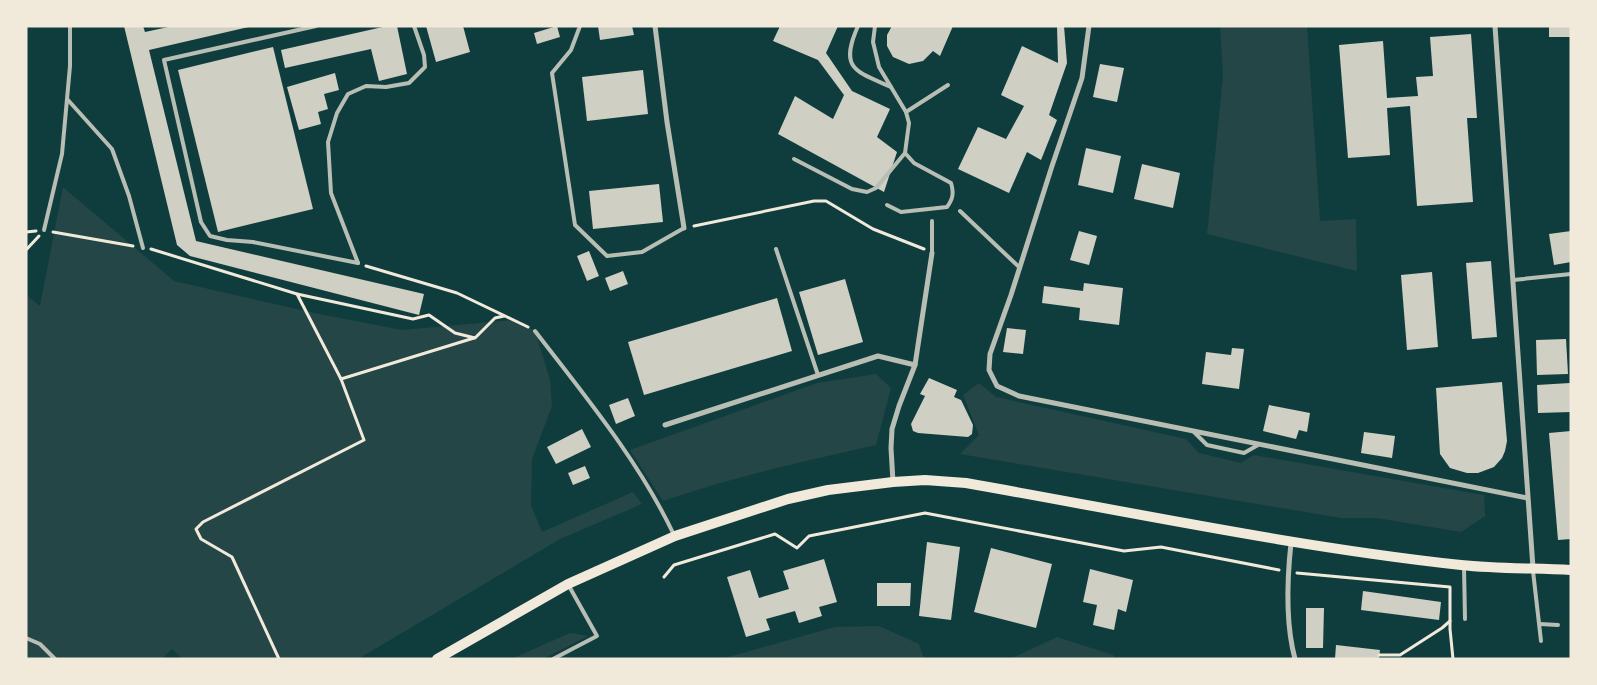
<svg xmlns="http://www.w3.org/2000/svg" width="1597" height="685" viewBox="0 0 1597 685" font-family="'Golos Text',sans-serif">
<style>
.green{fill:#244646}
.building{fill:#cfcfc3}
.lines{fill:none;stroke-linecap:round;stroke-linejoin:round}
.path{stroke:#f1e9da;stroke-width:3}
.service{stroke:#b8beb3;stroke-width:4}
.minor{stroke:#b8beb3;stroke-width:5}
.secondary{stroke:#f1e9da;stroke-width:10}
</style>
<rect width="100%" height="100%" fill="#0f3d3e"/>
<g class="green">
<polygon points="1220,26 1307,26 1320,221 1356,219 1357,271 1207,234 1223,77"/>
<polygon points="63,187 174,281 314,313 402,330 514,320 535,331 550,380 552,406 532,459 531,505 542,532 633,492 642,504 560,539 358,659 183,659 172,649 162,659 26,659 26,295 40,306"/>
<path d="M 876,374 L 891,388 L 876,445 C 804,461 733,477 663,501 L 630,450 L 817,383 Z"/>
<polygon points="979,383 996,397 1186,439 1199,453 1241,463 1254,455 1484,495 1485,516 1461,532 1377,518 1341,518 960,454 979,435 963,395"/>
<polygon points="879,626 919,644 924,659 721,659 835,627"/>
<polygon points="570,633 588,636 543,659 511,659"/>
<polygon points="1057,637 1113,655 1116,659 1010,659"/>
</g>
<g class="building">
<polygon points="124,26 143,26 145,32 173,26 253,26 149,50 196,241 424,294 419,315 190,256 177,245"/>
<polygon points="387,26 397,26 407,74 379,81 371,49 285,68 281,50"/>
<polygon points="426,26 463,26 470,52 436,62"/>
<polygon points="557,26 560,37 537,44 534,33"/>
<polygon points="598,26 632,26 634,35 600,40"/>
<polygon points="780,26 838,26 826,53 852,91 890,109 877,137 897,152 884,192 778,134 795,96 833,119 844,95 818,60 773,41"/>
<polygon points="892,26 953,26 940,56 933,51 923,61 909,64 893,57 887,46 887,35"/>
<polygon points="1057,26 1064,26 1067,63 1049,115 1057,120 1041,160 1027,152 1009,193 958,169 978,127 1006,139 1024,106 1001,95 1022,46 1058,63"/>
<rect x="1549" y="26" width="22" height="11"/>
<polygon points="1471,34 1477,118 1467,118 1473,202 1417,206 1410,106 1387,108 1390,155 1348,158 1339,45 1383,41 1387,98 1418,96 1416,77 1433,76 1430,37"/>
<polygon points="273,47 313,209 218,232 178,70"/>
<polygon points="1100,64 1124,68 1117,102 1093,97"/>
<polygon points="643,70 648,114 587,121 582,77"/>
<polygon points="335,73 339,90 324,94 328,109 318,112 321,124 299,130 287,87"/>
<polygon points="1086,148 1121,156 1113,193 1078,185"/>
<polygon points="1142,164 1180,173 1173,208 1134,199"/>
<polygon points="659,184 663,222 593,229 589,191"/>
<polygon points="1079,231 1097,236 1089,265 1070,260"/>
<polygon points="1571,231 1571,262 1554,265 1549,234"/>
<polygon points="589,251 599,276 587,281 577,256"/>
<polygon points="1491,261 1497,337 1472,339 1466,263"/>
<polygon points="623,271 628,284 610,291 605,278"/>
<polygon points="1432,272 1438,347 1407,350 1401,275"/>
<polygon points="845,279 863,342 818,355 799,292"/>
<polygon points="1084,283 1123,288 1119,325 1079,320 1080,308 1042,303 1044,286 1083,291"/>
<polygon points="777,298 792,351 644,395 628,342"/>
<polygon points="1007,328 1026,330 1023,354 1003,352"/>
<polygon points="1566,339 1568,374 1537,375 1536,340"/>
<polygon points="1232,348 1244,349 1239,389 1202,384 1206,352 1231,355"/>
<polygon points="929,378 957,390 954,397 961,400 963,404 973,425 972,434 968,437 918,433 913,431 911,424 925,396 920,394"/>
<polygon points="1502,382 1507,441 1505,451 1502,458 1494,467 1478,473 1467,473 1450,468 1440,454 1436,388"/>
<polygon points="1570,383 1571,412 1538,413 1537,385"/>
<polygon points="628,398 635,416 616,424 609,405"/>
<polygon points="1269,405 1310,413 1307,432 1299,430 1296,439 1263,431"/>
<polygon points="582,429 591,447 556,464 547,447"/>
<polygon points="1571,431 1571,539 1558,540 1549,433"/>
<polygon points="1364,432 1395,436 1392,458 1361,453"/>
<polygon points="585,466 590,478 573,485 568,473"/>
<polygon points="927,542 960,547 951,620 919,616"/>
<polygon points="991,548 1052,564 1036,628 974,612"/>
<polygon points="824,559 837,602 819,607 822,616 799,623 795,611 766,619 770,630 746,637 727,577 750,570 759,598 789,589 783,571"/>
<polygon points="1090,569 1133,580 1126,612 1118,609 1114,630 1093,625 1097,605 1083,602"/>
<polygon points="877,583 911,583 910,606 877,606"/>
<polygon points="1363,591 1441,602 1439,620 1361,610"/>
<polygon points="1306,608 1324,608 1323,648 1306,648"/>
<polygon points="1336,645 1380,650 1379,659 1335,659"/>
</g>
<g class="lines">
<g class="path">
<polyline points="694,226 814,201 826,201 873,229 924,249"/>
<polyline points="26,232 36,231"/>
<polyline points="53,232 133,246"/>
<polyline points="151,249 297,294 413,319 429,315 455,333 475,338 495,318 504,316"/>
<polyline points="26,250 39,236"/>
<polyline points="366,266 457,293 528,327"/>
<polyline points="297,294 341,379 474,338"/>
<polyline points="1297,573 1450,587 1450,629 1453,659"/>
<polyline points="664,577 674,565 775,534 797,548 809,536 925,513 1124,551 1161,547 1279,570"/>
<polyline points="1379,655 1400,655 1442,628 1450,621"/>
<polyline points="279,659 232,557 201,539 196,529 203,522 364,440 341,379"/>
</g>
<g class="service">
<polyline points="316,26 164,60 201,222 210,236 227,240 253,242 358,263"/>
<polyline points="580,26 571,50 552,73 575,225 607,256 642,252 684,228"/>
<path d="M 858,26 C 839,69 855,71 891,87"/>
<polyline points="68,100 112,149 129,196 143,248"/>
<polyline points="906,112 948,85"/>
<polyline points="794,159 852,189 867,192 876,188 905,153 909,123 906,112 879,67 873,42 875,26"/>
<path d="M 887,205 L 901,212 L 947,207 C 953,199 954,193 951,183 L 914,163 L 905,153"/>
<polyline points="960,211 1020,268"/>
<polyline points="932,221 932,253"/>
<polyline points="44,230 62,154 70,66 70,26"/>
<polyline points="776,249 818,375"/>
<polyline points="358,263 331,193 328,142 337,113 348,94 366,86 386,87 409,83 425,67 424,55 414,26"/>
<polyline points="1513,280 1571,274"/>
<path d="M 535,331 C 585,396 639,461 674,535"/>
<polyline points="1194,432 1207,445 1244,453 1258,445"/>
<polyline points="1464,567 1465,619"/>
<polyline points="1533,571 1541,641"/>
<polyline points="1540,624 1558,625"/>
<polyline points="26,638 40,644 55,659"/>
<polyline points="553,659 597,636 569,586"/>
</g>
<g class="minor">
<polyline points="655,26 667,122 684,228"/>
<polyline points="1089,26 1082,78 1052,166 1011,295 990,354 989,370 997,386 1019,396 1527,498"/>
<polyline points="1495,26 1533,568"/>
<polyline points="665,425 878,356 915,365"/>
<polyline points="893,482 891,448 892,429 899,406 915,365 932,253"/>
<path d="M 1291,543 C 1287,580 1285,622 1295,659"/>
</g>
<path class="secondary" d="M 437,659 L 568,584 L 675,536 L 788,499 L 828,490 L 893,482 L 925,480 L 966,483 C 1131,512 1295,547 1461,565 C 1498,569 1534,568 1571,570"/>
</g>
<rect width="1597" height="685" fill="none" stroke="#f1e9da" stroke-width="55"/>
</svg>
